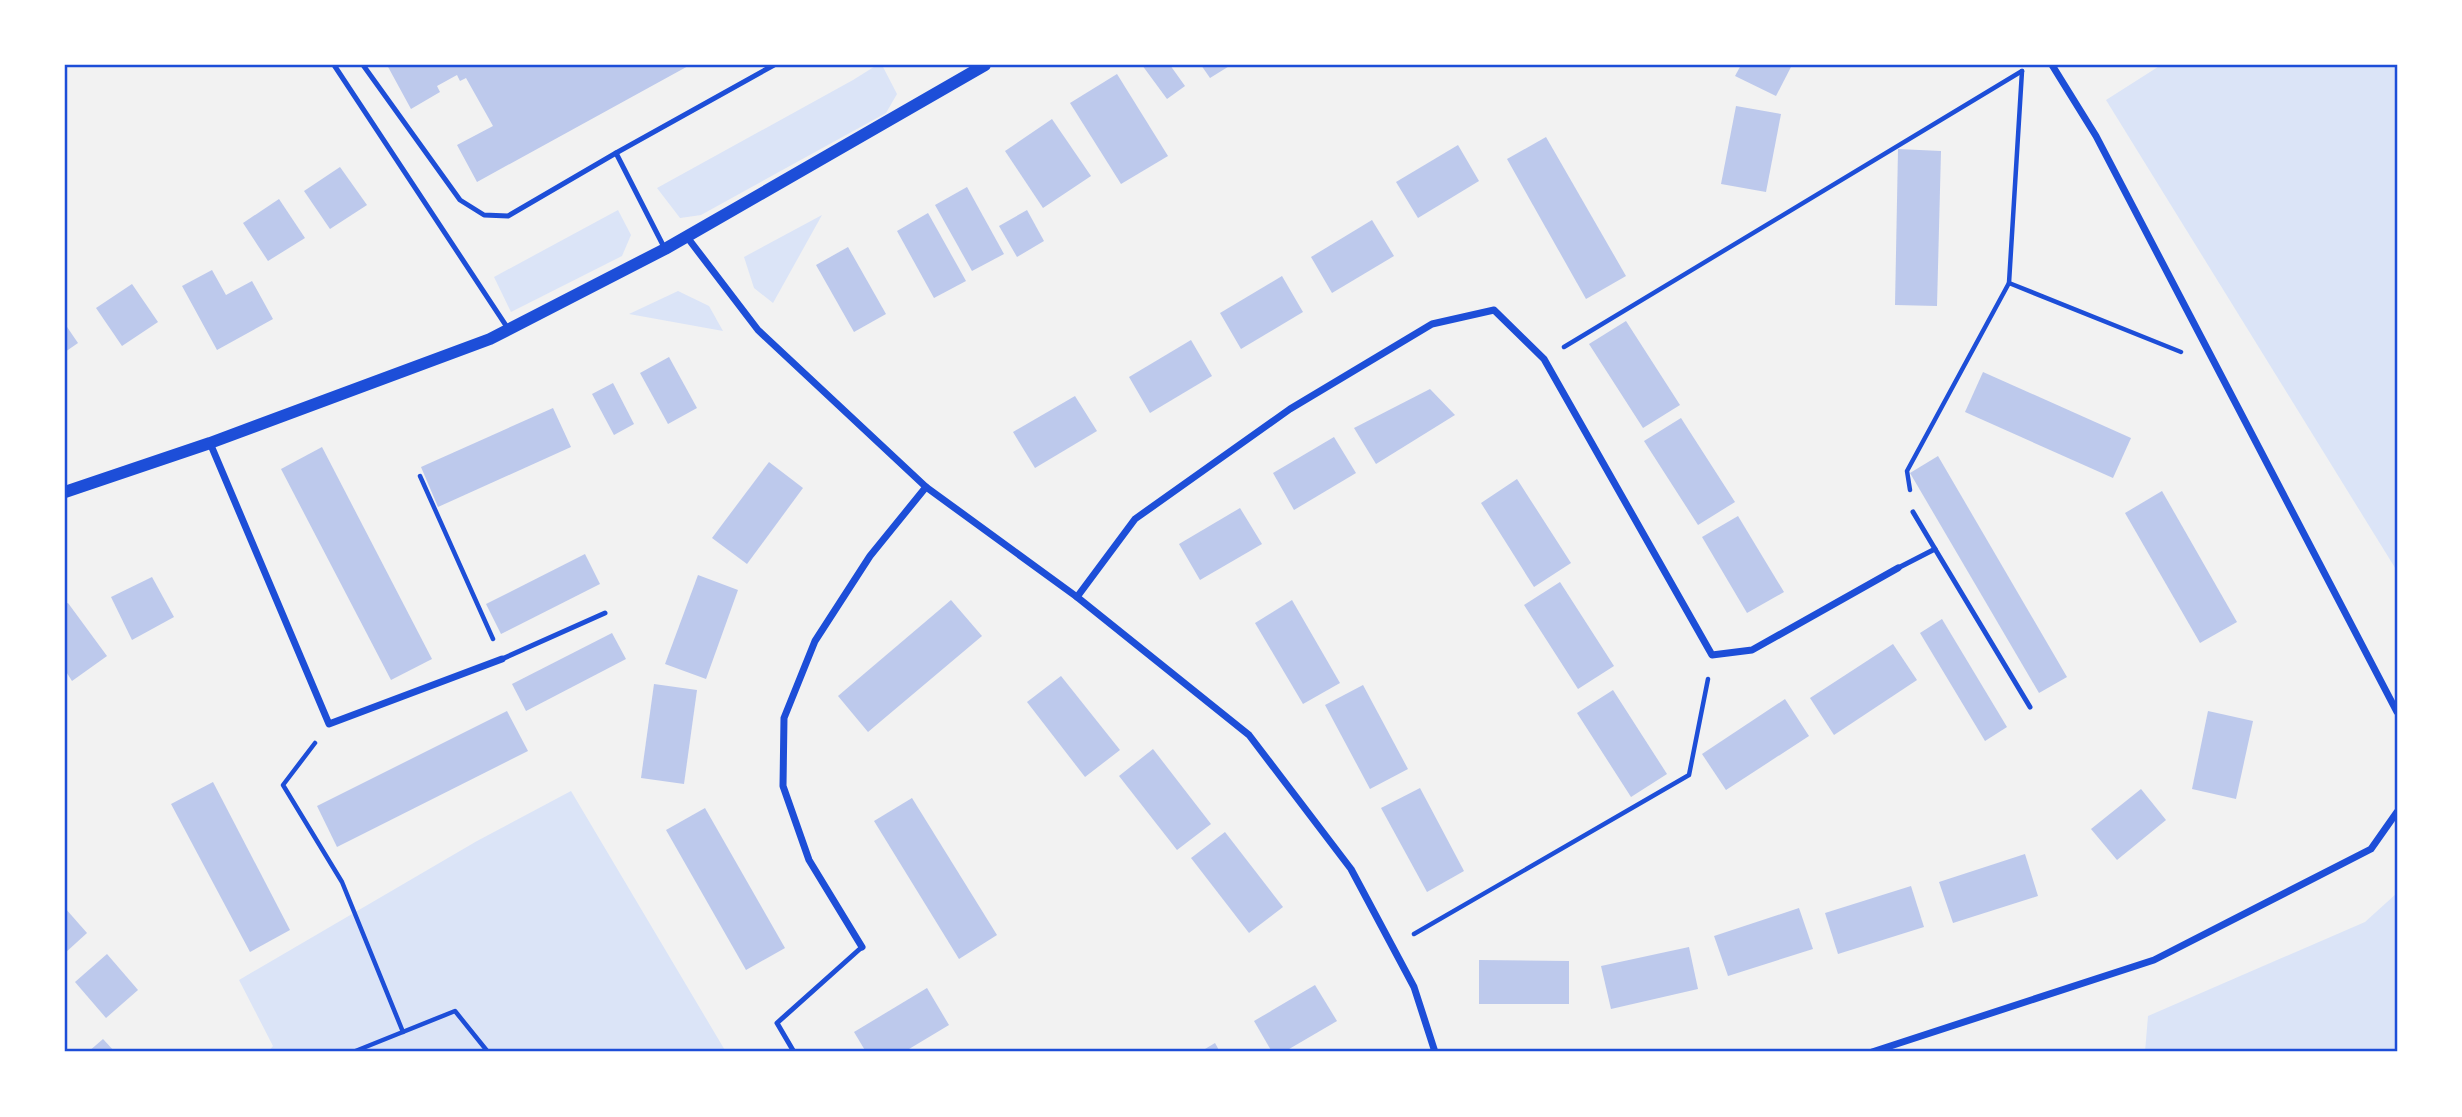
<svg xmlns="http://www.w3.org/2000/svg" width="2462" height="1117" viewBox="0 0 2462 1117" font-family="Spectral,serif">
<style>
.green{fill:#dbe4f7}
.building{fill:#bdc9ec}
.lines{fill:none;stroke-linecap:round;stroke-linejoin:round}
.path{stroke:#1d4ed8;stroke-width:4.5}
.service{stroke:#1d4ed8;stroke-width:5}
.minor{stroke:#1d4ed8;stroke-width:7}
.tertiary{stroke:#1d4ed8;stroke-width:12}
.neatline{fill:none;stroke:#1d4ed8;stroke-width:2.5}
</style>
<rect width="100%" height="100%" fill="#f2f2f2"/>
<g class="green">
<polygon points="877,65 882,65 897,94 886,113 701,215 680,218 657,188 853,80"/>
<polygon points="2161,65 2397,65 2397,571 2106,100"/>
<polygon points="618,210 631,235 622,256 511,312 494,277"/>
<polygon points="822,215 773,303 754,288 744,257"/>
<polygon points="678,291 709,306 723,331 629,314"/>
<polygon points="571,791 726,1052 268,1052 273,1046 239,980 477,841"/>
<polygon points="2397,893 2397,1052 2145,1052 2148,1016 2365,922"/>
</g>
<g class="building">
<polygon points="387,65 690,65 477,182 457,145 493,126 466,78 460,81 457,75 437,86 440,92 411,109"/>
<polygon points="1142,65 1170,65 1185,86 1167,99"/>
<polygon points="1201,65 1231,65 1210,78"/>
<polygon points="1741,65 1792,65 1776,96 1735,76"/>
<polygon points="1117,74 1168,156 1121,184 1070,103"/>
<polygon points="1736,106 1781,114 1766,192 1721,184"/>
<polygon points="1052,119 1091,176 1043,208 1005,151"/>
<polygon points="1546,137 1626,276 1586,299 1507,159"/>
<polygon points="1458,145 1479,181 1418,218 1396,182"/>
<polygon points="1898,149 1941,151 1937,306 1895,305"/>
<polygon points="340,167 367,205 330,229 304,191"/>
<polygon points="967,187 1004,254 972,271 935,205"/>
<polygon points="279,199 305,238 268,261 243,223"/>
<polygon points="1027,210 1044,241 1017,257 999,226"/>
<polygon points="928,213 966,281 934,298 897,231"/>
<polygon points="1372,220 1394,256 1332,293 1311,257"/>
<polygon points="848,247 886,314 854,332 816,265"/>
<polygon points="212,270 226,295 252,281 273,319 217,350 182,286"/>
<polygon points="1282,276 1303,312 1241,349 1220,313"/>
<polygon points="132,284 158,322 122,346 96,308"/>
<polygon points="1626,321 1680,405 1643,428 1589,344"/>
<polygon points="65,324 78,343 65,352"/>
<polygon points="1191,340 1212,376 1150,413 1129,377"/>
<polygon points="669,357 697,408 668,424 640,373"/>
<polygon points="1983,372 2131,438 2113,478 1965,412"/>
<polygon points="613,383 634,424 614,435 592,394"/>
<polygon points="1430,389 1455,415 1376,464 1354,428"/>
<polygon points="1075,396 1097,431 1035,468 1013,432"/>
<polygon points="553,408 571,447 438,507 421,467"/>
<polygon points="1681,418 1735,502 1698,525 1644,441"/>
<polygon points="1334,437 1356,473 1294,510 1273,473"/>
<polygon points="322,447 432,659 391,680 281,469"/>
<polygon points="1938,456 2067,677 2039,693 1910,473"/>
<polygon points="769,462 803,488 747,564 712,538"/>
<polygon points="1517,479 1571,563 1534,587 1481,503"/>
<polygon points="2162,491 2237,622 2200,643 2125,513"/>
<polygon points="1240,508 1262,544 1200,580 1179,544"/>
<polygon points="1738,516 1784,592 1747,613 1702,537"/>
<polygon points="585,554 600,584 501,634 486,604"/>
<polygon points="698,575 738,590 706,679 665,664"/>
<polygon points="152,577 174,617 132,640 111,597"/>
<polygon points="1560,582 1614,666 1578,689 1524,605"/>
<polygon points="951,600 982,636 868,732 838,696"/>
<polygon points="1292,600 1340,683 1303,704 1255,623"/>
<polygon points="68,603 107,656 72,681 65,670 65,604"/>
<polygon points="1942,619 2007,727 1985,741 1920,633"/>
<polygon points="612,633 626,659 526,711 512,684"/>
<polygon points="1893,644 1917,680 1834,735 1810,698"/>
<polygon points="1061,676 1120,750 1085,777 1027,702"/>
<polygon points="654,684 697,690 684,784 641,778"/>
<polygon points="1363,685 1408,769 1370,789 1325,705"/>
<polygon points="1613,690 1667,774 1631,797 1577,713"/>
<polygon points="1785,699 1809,736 1726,790 1702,754"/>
<polygon points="507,711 528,751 337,847 317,806"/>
<polygon points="2208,711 2253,721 2236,799 2192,789"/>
<polygon points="1153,749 1211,824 1177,850 1119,776"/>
<polygon points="213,782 290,930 250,952 171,804"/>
<polygon points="1420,788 1464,871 1427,892 1381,808"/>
<polygon points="2141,789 2166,820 2117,860 2091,829"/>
<polygon points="912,798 997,935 959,959 874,821"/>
<polygon points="705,808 785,948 746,970 666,830"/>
<polygon points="1225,832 1283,907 1249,933 1191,858"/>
<polygon points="2025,854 2038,896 1953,923 1939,882"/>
<polygon points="1911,886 1924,927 1838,954 1825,913"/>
<polygon points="65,908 87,933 65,953"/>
<polygon points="1799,908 1813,949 1728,976 1714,936"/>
<polygon points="1689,947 1698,989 1611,1009 1601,966"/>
<polygon points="107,954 138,990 106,1018 75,982"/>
<polygon points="1479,960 1569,961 1569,1004 1479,1004"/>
<polygon points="1315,985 1337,1021 1284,1052 1272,1052 1254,1021"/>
<polygon points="927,988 949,1025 904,1052 866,1052 854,1032"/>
<polygon points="103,1039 115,1052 88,1052"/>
<polygon points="1215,1043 1220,1052 1200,1052"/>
</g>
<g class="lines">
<g class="path">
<polyline points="2009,283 2181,352"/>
<polyline points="1564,347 2022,71"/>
<polyline points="420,476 493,639"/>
<polyline points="1910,490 1907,471 2009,283 2022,71"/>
<polyline points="315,743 283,785 342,882 403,1032"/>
<polyline points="1414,934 1689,775 1708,679"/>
<polyline points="353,1052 455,1011 488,1052"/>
</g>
<g class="service">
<polyline points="334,65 509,330"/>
<polyline points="363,65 460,200 484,215 508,216 616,153 665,249"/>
<polyline points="616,153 774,65"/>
<polyline points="1913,512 1935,549"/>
<polyline points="1898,568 1935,549 2030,707"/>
<polyline points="502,659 605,613"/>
<polyline points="794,1052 777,1023 862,947"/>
</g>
<g class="minor">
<polyline points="2052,65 2096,136 2397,712"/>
<polyline points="687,237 758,330 926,487 1077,597 1249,735 1351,869 1414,987 1435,1052"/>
<polyline points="210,443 329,724 502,659"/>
<polyline points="1077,597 1135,519 1290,409 1432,324 1494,310 1544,359 1712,655 1752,650 1898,568"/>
<polyline points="862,947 809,860 783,786 784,718 815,641 870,556 926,487"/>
<polyline points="1872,1052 2154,960 2371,849 2397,812"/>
</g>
<polyline class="tertiary" points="65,492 210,443 490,339 665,249 985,65"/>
</g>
<rect width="2462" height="1117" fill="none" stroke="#ffffff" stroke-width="133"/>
<rect x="66" y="66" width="2330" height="984" class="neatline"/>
</svg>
